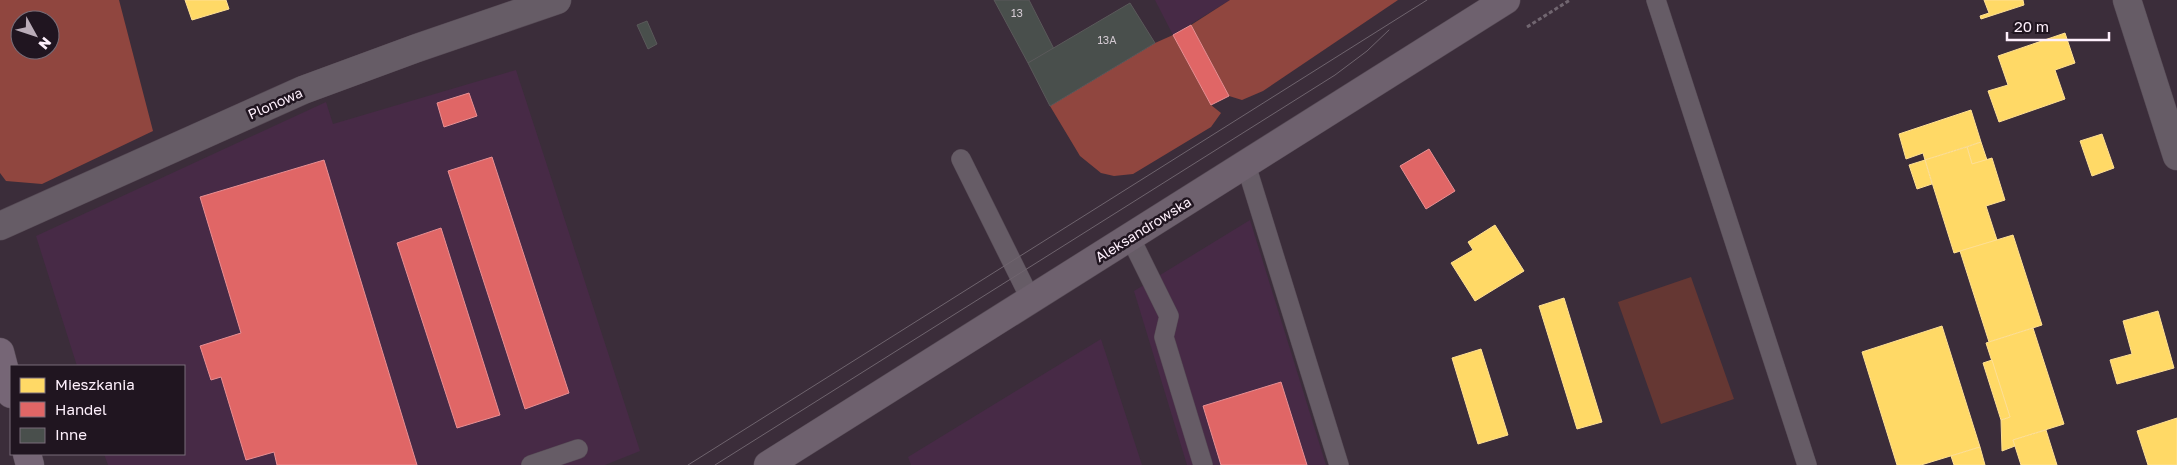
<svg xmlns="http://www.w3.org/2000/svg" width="2177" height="465" viewBox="0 0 2177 465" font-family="'Golos Text',sans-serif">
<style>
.built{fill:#472a46}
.green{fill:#653733}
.forest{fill:#90463f;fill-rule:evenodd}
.homes{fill:#ffd966;stroke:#ffe093}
.shops{fill:#e06666;stroke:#e98f93}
.building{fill:#494f4c;stroke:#5a595a}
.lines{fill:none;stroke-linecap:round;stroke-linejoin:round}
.service-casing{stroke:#564a55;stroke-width:20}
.minor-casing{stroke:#564a55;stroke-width:29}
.secondary-casing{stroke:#564a55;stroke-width:29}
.primary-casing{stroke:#564a55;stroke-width:29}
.path{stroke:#716670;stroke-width:3;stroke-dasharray:4 2.5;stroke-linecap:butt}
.service{stroke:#665c66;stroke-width:19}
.minor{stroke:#665c66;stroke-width:28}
.secondary{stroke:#6e616e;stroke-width:28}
.primary{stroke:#766676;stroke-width:28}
.tram{stroke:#6f646e;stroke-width:1}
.labels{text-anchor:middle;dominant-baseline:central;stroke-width:5;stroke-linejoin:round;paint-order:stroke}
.number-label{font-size:11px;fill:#d1c8d0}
.street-label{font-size:14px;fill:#fef0fc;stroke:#201520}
</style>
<rect width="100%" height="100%" fill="#3b2d3a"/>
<g class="built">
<polygon points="1155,0 1230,0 1173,35"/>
<polygon points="516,70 640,451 605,465 108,465 104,454 184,454 184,366 77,366 36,236 326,102 333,124"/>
<polygon points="1250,220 1326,465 1187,465 1134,291"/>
<polygon points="1101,339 1142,465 911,465 908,457"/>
</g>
<polygon class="green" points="1691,277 1734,399 1661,424 1618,302"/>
<g class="forest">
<path d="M 0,0 L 119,0 L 153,131 L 42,184 L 6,181 L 0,173 ZM 20,20 L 50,20 L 50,50 L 20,50 Z"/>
<polygon points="1230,0 1398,0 1263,91 1242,100 1229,96 1191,25"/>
<polygon points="1173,35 1211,105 1221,113 1211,127 1133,174 1114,176 1101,173 1080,156 1050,106 1155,43"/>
</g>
<g class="homes">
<polygon points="185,0 226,0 229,9 192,20"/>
<polygon points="1984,0 2023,0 2024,5 1981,19 1980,16 1989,13"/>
<polygon points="2065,33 2075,63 2055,70 2065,99 1999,122 1988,91 2008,85 1998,56"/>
<polygon points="1971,110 1981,142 1925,160 1923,153 1906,159 1899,134"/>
<polygon points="2102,134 2114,168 2092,176 2080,141"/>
<polygon points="1981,142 1987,160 1972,164 1967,147"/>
<polygon points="1967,147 1972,164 1992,158 2005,200 1986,206 1997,240 1954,253 1925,160"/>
<polygon points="1925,160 1932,184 1917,189 1909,165"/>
<polygon points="1495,225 1524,271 1475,301 1451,263 1473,250 1468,242"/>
<polygon points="2013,235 2042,325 1989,342 1960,251"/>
<polygon points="1564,298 1602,422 1577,429 1539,306"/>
<polygon points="2158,311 2174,368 2117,384 2110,360 2132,354 2123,321"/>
<polygon points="1942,326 1980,447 1921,465 1897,465 1862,352"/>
<polygon points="2033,328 2064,424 2013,440 2015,446 2002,451 2001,420 2010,417 1986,343"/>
<polygon points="1481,349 1508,435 1478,444 1452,358"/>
<polygon points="1992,360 2010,417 2001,420 1983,363"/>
<polygon points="2177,418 2177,465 2148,465 2137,431"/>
<polygon points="2046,430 2057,465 2021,465 2013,440"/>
<polygon points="1980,447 1985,465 1954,465 1951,456"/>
</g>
<g class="shops">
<polygon points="1191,25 1229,96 1211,105 1173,35"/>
<polygon points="469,93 477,116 444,127 437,103"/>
<polygon points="1429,149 1455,191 1426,209 1400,166"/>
<polygon points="492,157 569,393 525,409 448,171"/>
<polygon points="324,160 417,465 277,465 274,452 246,460 221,377 211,380 200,346 241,333 200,197"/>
<polygon points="441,228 500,415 457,428 397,243"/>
<polygon points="1281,382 1307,465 1221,465 1203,406"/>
</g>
<g class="building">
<polygon points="994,0 1029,0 1054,49 1028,63"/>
<polygon points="1130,3 1155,43 1050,106 1028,63"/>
<polygon points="647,21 657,44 648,49 637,25"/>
</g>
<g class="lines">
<g class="service-casing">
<g id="service">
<polyline points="1656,0 1807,465"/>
<polyline points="961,159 1031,300"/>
<polyline points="1246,165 1339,465"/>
<polyline points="1130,237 1169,316 1164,337 1203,465"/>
<polyline points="531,465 578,449"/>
</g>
</g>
<g class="minor-casing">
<g id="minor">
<polyline points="2127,0 2177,156"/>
<polyline points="0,226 303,90 417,48 557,0"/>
</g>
</g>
<g class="secondary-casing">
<polyline id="secondary" points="768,465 1506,0"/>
</g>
<g class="primary-casing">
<g id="primary">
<polyline points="0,352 11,394"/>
<polyline points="27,454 30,465"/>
</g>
</g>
<polyline class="path" points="1527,27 1570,0"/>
<use href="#service" class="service"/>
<use href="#minor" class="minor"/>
<use href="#secondary" class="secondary"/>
<use href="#primary" class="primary"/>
<g class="tram">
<polyline points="688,465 1427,0"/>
<polyline points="715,465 1335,75 1367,51 1389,30"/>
</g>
</g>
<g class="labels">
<g class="number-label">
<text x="1017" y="12">13</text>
<text x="1107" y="39">13A</text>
</g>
<g class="street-label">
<text transform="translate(275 103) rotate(-24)">Plonowa</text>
<text transform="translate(1143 229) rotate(-32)">Aleksandrowska</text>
</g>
</g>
<rect x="10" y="365" width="175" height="90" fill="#201520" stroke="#796d78"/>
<rect x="20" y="378" width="25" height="15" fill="#ffd966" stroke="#796d78"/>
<text x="55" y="390" font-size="15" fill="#fef0fc">Mieszkania</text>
<rect x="20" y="402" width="25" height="15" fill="#e06666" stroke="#796d78"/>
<text x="55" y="415" font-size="15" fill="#fef0fc">Handel</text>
<rect x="20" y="428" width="25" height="15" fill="#494f4c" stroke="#796d78"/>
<text x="55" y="440" font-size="15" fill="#fef0fc">Inne</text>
<g transform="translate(35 35) rotate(130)"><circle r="24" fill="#201520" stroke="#796d78"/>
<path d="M0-4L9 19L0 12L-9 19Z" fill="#baacb8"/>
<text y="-8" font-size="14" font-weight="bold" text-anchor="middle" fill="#fef0fc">N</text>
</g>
<path d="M2007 32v8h102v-8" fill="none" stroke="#fef0fc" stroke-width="2.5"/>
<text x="2014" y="32" font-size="15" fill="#fef0fc" stroke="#201520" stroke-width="4" paint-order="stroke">20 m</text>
</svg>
